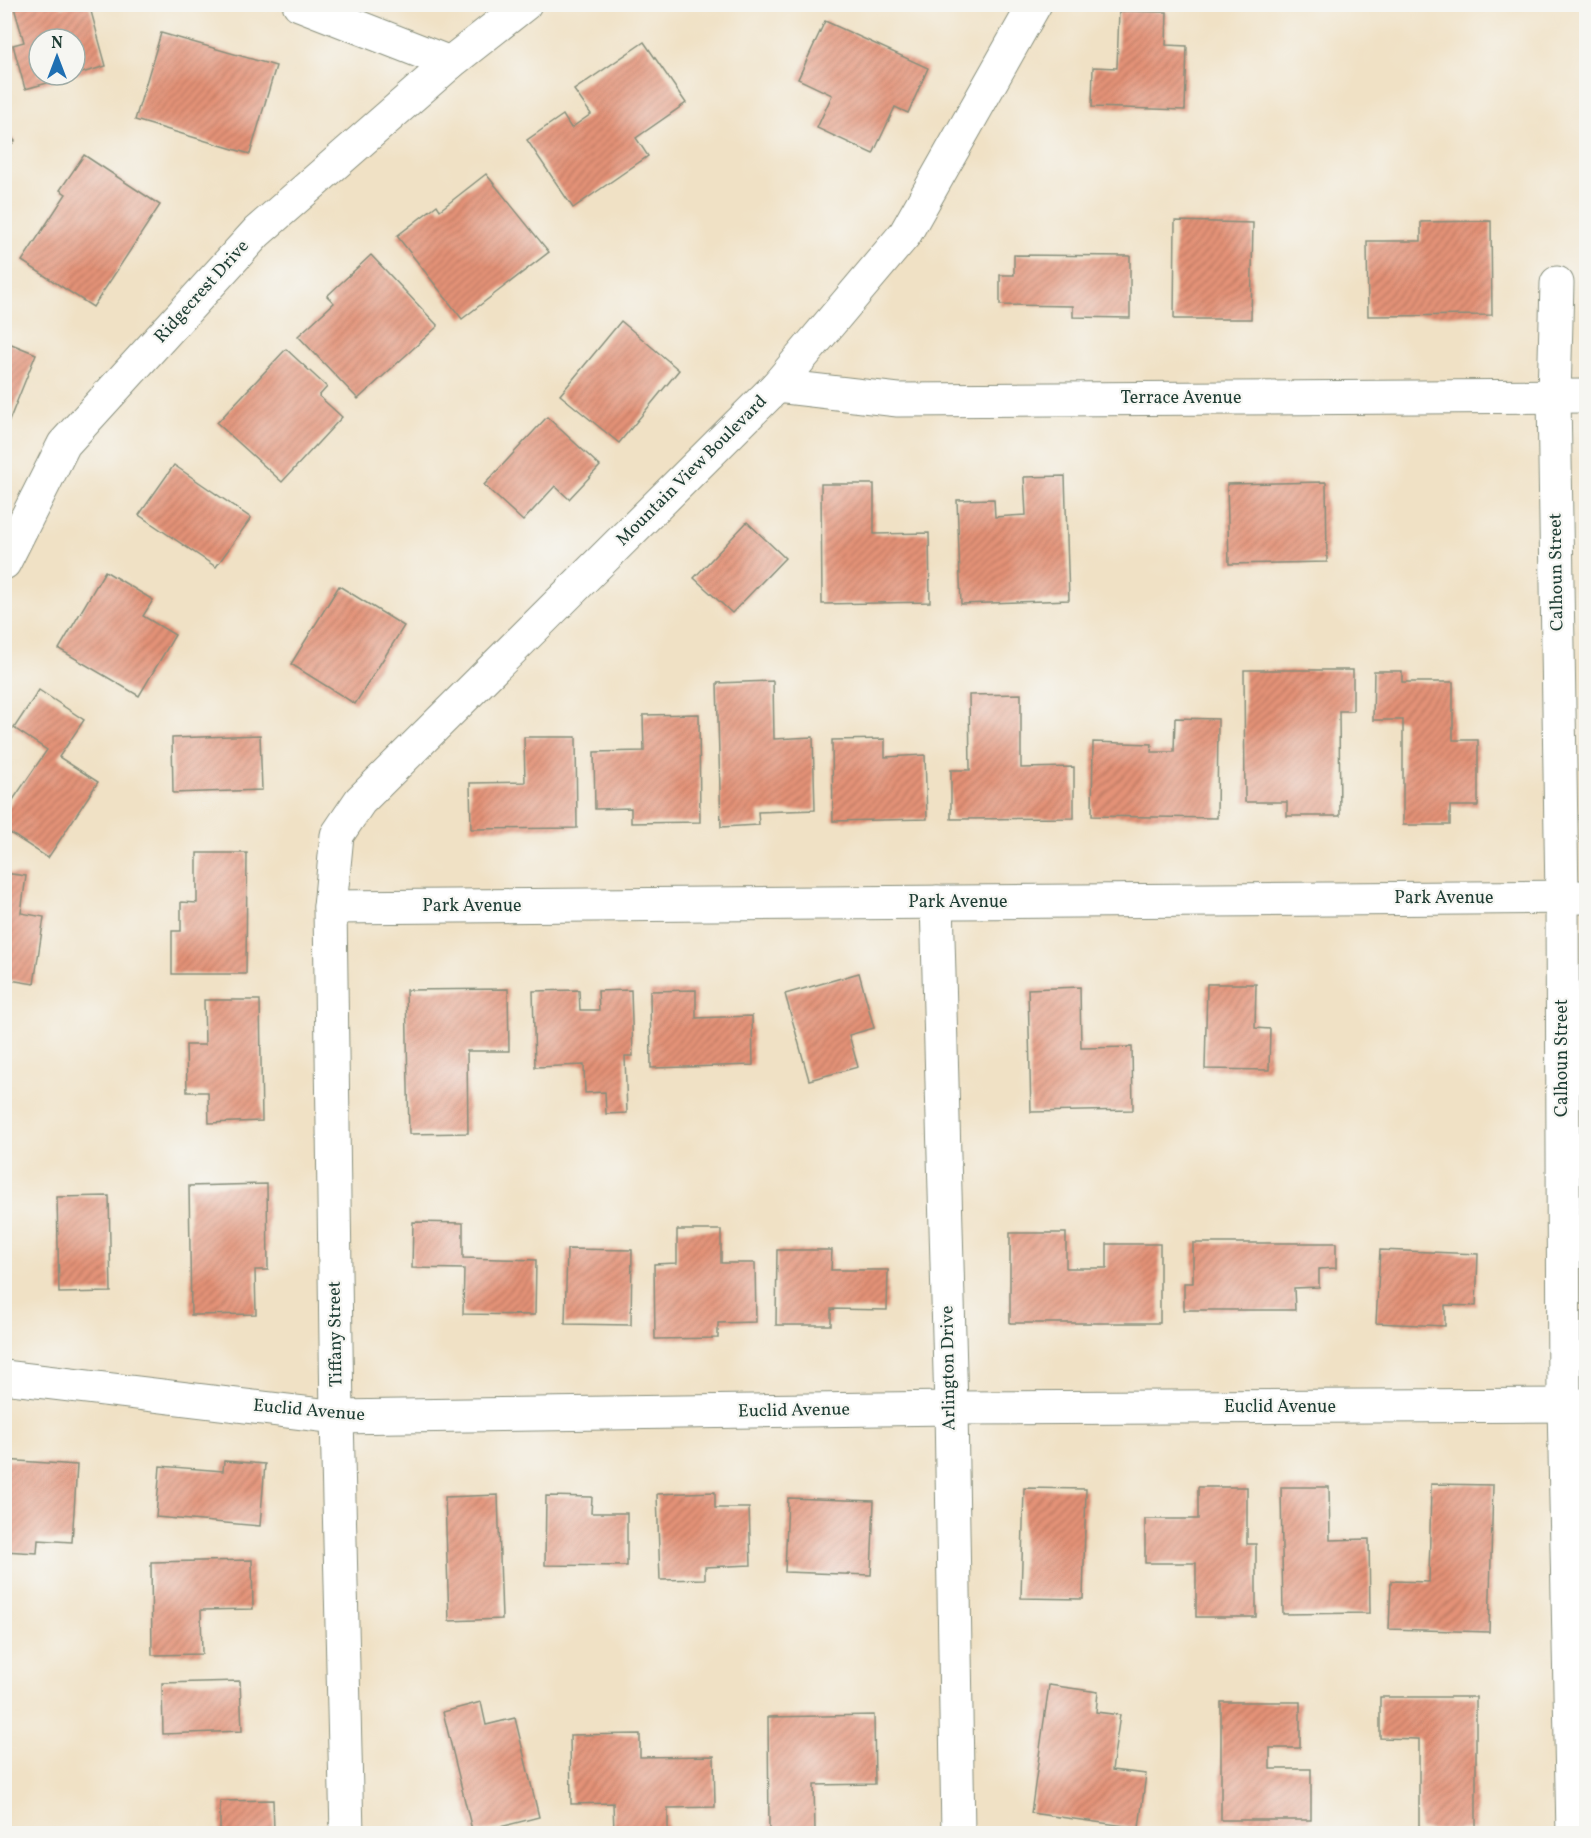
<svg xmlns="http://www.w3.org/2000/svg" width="1591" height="1838" viewBox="0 0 1591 1838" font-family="Vollkorn,serif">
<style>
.building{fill:url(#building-hatch)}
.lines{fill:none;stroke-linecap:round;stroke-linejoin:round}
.minor-casing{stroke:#888f7c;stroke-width:35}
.minor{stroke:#fff;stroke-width:33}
.labels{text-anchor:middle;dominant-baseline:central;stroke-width:4.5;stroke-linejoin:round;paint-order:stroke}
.street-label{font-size:18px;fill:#1f3d34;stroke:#f6f6f2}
</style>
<defs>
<pattern id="building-hatch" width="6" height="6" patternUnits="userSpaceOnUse" patternTransform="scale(1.5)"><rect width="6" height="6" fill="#e49277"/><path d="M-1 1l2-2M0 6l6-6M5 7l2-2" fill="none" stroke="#b87862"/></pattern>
</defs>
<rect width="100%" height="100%" fill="#f6f6f2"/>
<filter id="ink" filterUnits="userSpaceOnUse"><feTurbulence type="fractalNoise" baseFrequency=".0167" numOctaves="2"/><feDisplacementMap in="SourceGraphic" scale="12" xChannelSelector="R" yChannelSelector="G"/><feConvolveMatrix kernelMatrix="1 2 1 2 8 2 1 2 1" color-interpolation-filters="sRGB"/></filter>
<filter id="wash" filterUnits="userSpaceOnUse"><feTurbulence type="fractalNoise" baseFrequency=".008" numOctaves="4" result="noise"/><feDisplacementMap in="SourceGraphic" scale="24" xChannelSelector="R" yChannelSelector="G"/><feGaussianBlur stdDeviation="1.35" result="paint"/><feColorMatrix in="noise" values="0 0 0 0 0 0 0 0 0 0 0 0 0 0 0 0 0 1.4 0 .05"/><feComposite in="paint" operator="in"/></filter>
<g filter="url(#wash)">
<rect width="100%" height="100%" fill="#f0e1c5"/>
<g id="blocks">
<g class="building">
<polygon points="13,4 61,4 62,8 74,4 89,4 106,66 75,75 75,39 39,39 39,75 73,76 25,89 13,45 24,42"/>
<polygon points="1119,11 1167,12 1166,45 1187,46 1185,110 1092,107 1093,67 1117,68"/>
<polygon points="825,21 928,68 908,113 895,107 873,154 817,128 832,95 798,79"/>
<polygon points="161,33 276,66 250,154 135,120"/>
<polygon points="644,42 686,103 636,138 648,156 573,208 527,140 563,115 571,128 591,114 574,90"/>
<polygon points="4,131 15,141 4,152"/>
<polygon points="84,155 160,205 93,307 22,261 66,194 60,190"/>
<polygon points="486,174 549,252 462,319 397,236 437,205 440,210"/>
<polygon points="1175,221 1253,223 1251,319 1174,319"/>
<polygon points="1491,221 1492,315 1368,316 1367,241 1421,241 1421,222"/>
<polygon points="371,255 438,326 358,399 298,336 334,303 327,296"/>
<polygon points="1014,255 1130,256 1130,318 1073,317 1073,306 1000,305 1000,275 1014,275"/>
<polygon points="621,321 679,370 619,443 560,395"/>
<polygon points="4,341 36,354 5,431 4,431"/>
<polygon points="286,349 327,387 319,396 342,417 282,482 217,423"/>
<polygon points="547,417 600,466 569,499 555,486 523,521 484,485"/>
<polygon points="174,465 251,518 216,567 139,515"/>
<polygon points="1065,476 1069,600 961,604 957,500 994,499 995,517 1026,515 1024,477"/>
<polygon points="1326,482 1327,562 1229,564 1227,484"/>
<polygon points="821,484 874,484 874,534 929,533 930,602 822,604"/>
<polygon points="747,522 785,558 732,613 694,578"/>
<polygon points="105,571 153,600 143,616 175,635 139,696 59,649"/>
<polygon points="339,586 404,626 355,704 291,664"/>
<polygon points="1244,670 1353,670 1353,711 1339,711 1340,816 1287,816 1287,802 1245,802"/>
<polygon points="1374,671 1402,671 1402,682 1453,682 1453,740 1478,740 1478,806 1450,806 1450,825 1403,825 1403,720 1373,720"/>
<polygon points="773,681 774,739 813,737 815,810 758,812 759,825 721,827 717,683"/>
<polygon points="39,690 84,720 59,757 98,782 48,858 4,829 4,813 47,750 14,728"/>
<polygon points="1021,694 1021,768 1074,767 1074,818 951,819 951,770 970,770 969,695"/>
<polygon points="699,714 700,822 631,823 631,808 595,809 594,752 644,751 643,715"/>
<polygon points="1175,718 1218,719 1217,818 1092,816 1093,742 1152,744 1151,752 1174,752"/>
<polygon points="260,735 262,790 173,793 172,738"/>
<polygon points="524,737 576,737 577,828 471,829 470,783 525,782"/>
<polygon points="885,739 885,757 925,755 927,819 833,821 832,740"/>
<polygon points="197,853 247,853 246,974 172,974 172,931 181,931 181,902 197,903"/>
<polygon points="4,873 26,876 21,913 44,917 34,984 4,979"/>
<polygon points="859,973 874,1028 849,1035 858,1067 809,1080 785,994"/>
<polygon points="1207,984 1256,984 1255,1028 1270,1029 1269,1070 1205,1069"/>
<polygon points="1080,987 1081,1048 1132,1047 1133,1110 1031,1112 1028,989"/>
<polygon points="508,989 509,1051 467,1051 468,1133 409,1134 406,990"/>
<polygon points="579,990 580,1010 599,1010 598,991 631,990 633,1056 625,1056 627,1113 606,1114 605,1092 585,1093 584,1065 535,1067 533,991"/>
<polygon points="696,990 696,1018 752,1016 753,1065 651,1068 650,991"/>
<polygon points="204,1000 260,1000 262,1121 209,1123 208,1092 187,1092 186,1045 205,1045"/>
<polygon points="267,1184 268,1270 255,1270 256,1314 191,1315 189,1186"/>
<polygon points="109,1196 111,1292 59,1293 57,1197"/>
<polygon points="413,1222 463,1223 463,1258 536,1260 535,1315 463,1314 464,1269 412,1268"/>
<polygon points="677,1230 721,1230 721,1263 755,1263 756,1322 718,1323 718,1338 655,1339 654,1264 677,1263"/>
<polygon points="1010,1233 1066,1233 1066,1268 1107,1268 1107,1244 1160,1244 1160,1323 1010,1323"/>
<polygon points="1193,1243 1336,1243 1336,1268 1319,1269 1319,1287 1294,1288 1295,1310 1184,1310 1184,1283 1193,1283"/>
<polygon points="567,1249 632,1250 631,1325 565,1324"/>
<polygon points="777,1250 832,1250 831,1270 888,1270 887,1310 831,1309 831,1325 776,1325"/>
<polygon points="1380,1250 1478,1254 1476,1306 1445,1305 1445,1326 1376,1323"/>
<polygon points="4,1460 77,1465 72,1542 38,1540 37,1553 4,1551"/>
<polygon points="224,1461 265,1464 260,1526 156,1517 160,1466 223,1471"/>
<polygon points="1431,1484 1493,1485 1489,1632 1389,1629 1391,1581 1429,1582"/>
<polygon points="1198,1487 1247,1487 1247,1544 1256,1544 1256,1617 1196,1617 1196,1563 1145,1563 1145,1519 1198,1519"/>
<polygon points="1281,1487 1329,1487 1330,1540 1369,1539 1370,1613 1283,1614"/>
<polygon points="1024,1488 1086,1489 1083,1599 1021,1598"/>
<polygon points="715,1492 715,1508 749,1508 751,1565 705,1567 705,1579 660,1580 657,1494"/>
<polygon points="498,1495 502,1619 449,1621 445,1497"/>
<polygon points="546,1496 592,1497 591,1513 627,1513 627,1566 545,1565"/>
<polygon points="788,1498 874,1501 871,1575 785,1572"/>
<polygon points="252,1560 253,1609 201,1610 202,1654 152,1655 151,1562"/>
<polygon points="240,1681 242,1731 163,1734 162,1683"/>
<polygon points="1049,1685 1098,1692 1096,1712 1120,1715 1112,1770 1146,1774 1139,1828 1031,1813"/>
<polygon points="1380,1697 1476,1697 1476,1830 1419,1830 1419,1739 1380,1738"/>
<polygon points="481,1702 486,1725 515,1718 539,1817 473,1834 443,1712"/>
<polygon points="1221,1702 1300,1702 1300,1748 1270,1748 1270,1769 1311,1769 1311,1820 1221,1820"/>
<polygon points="874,1715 875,1784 814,1785 815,1831 769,1831 768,1717"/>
<polygon points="640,1734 640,1757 714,1756 715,1807 668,1808 668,1832 614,1833 613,1803 571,1804 570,1735"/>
<polygon points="273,1800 274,1830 290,1829 290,1834 220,1834 220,1801"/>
</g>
</g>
</g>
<g filter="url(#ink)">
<use href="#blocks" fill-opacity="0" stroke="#888f7c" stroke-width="1.5"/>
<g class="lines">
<g class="minor-casing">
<g id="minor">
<polyline points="299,4 450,63"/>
<polyline points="1557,283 1554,396 1562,897 1564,1405 1573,1834"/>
<polyline points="777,386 898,400 1586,396"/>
<polyline points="4,563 64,444 257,232 450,63 525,4"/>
<polyline points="937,902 951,1408 958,1834"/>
<polyline points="330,907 1586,897"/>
<polyline points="4,1377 337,1417 951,1408 1586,1405"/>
<polyline points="347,1834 337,1417 330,907 337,835 360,801 777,386 905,234 1035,4"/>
</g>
</g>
<use href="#minor" class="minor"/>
</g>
</g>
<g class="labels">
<g class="street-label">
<text transform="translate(202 292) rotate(-48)">Ridgecrest Drive</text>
<text x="1181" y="398">Terrace Avenue</text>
<text transform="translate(692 471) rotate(-45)">Mountain View Boulevard</text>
<text transform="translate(1557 572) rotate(-91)">Calhoun Street</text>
<text x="1444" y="898">Park Avenue</text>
<text x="958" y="902">Park Avenue</text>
<text x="472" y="906">Park Avenue</text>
<text transform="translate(1562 1058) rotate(-90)">Calhoun Street</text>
<text transform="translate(336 1334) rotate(-91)">Tiffany Street</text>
<text transform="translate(949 1368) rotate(-91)">Arlington Drive</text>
<text x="1280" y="1407">Euclid Avenue</text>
<text transform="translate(309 1411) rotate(5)">Euclid Avenue</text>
<text transform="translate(794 1411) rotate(-1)">Euclid Avenue</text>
</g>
</g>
<rect width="1591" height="1838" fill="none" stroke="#f6f6f2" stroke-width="24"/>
<g transform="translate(57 57)"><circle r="28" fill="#f6f6f2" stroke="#a0aca6" stroke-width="1.5"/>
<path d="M0-4.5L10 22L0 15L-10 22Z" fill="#1f6fb2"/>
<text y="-9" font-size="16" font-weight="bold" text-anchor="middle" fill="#1f3d34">N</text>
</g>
</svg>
